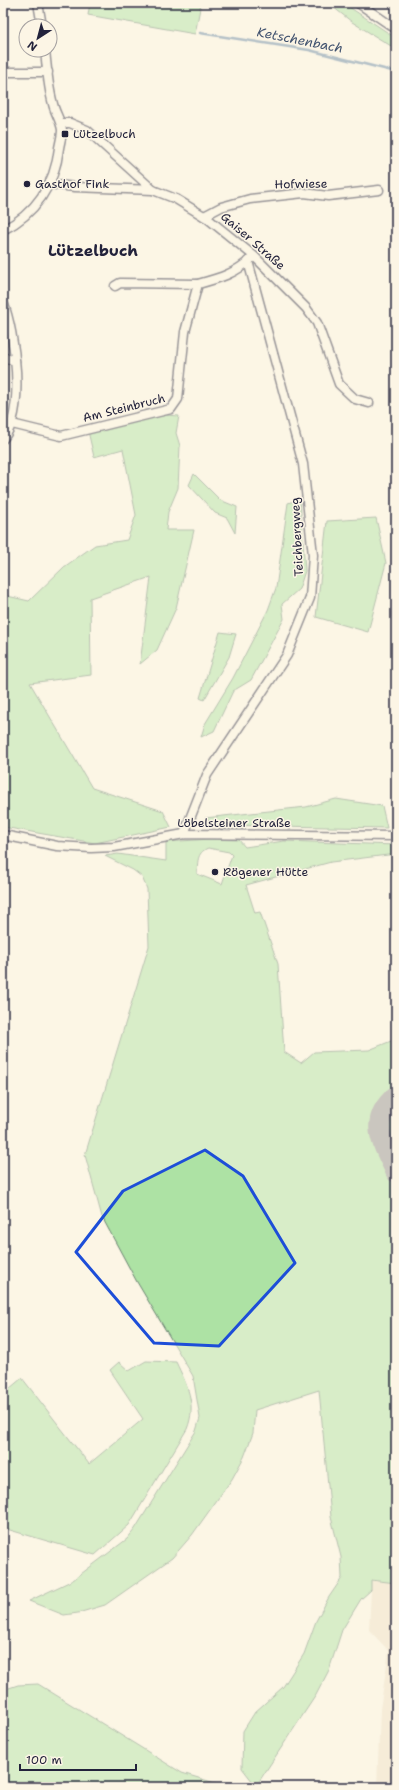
<svg xmlns="http://www.w3.org/2000/svg" width="399" height="1790" viewBox="0 0 399 1790" font-family="'Shantell Sans',sans-serif">
<style>
.built{fill:#efe1c8}
.green{fill:#ade2a4;stroke:#688270;fill-rule:evenodd}
.lines{fill:none;stroke-linecap:round;stroke-linejoin:round}
.stream{stroke:#5f81a2;stroke-width:2.5}
.taxiway{stroke:#8f8c90;stroke-width:21}
.minor-casing{stroke:#22223b;stroke-width:11}
.minor{stroke:#fcf5e5;stroke-width:8}
.marked{fill:none;stroke:#1d4ed8;stroke-width:3;stroke-linejoin:round}
.poi-dot{fill:#22223b;stroke:#fcf5e5;stroke-width:1.5}
.labels{text-anchor:middle;dominant-baseline:central;stroke-width:3;stroke-linejoin:round;paint-order:stroke}
.poi-label{font-size:12px;fill:#22223b;stroke:#fcf5e5;text-anchor:start}
.street-label{font-size:12px;fill:#22223b;stroke:#fcf5e5}
.water-label{font-size:13px;font-style:italic;fill:#40526e;stroke:#fcf5e5}
.district-label{font-size:16px;font-weight:bold;fill:#22223b;stroke:#fcf5e5}
</style>
<rect width="100%" height="100%" fill="#fcf5e5"/>
<filter id="ink" filterUnits="userSpaceOnUse"><feTurbulence type="fractalNoise" baseFrequency=".025" numOctaves="2"/><feDisplacementMap in="SourceGraphic" scale="8" xChannelSelector="R" yChannelSelector="G"/><feConvolveMatrix kernelMatrix="1 2 1 2 8 2 1 2 1" color-interpolation-filters="sRGB"/></filter>
<g filter="url(#ink)">
<polygon class="built" points="396,1065 396,1787 377,1787 380,1709 389,1651 369,1630 371,1590 359,1415"/>
<g class="green">
<polygon points="90,3 201,3 195,34 88,15"/>
<polygon points="328,3 343,3 396,38 396,49 352,22"/>
<polygon points="166,415 179,416 176,433 180,446 178,488 168,512 166,530 194,530 176,608 157,650 140,664 151,577 90,598 91,675 30,683 92,788 163,811 171,827 95,843 3,827 3,595 29,601 64,567 95,545 127,540 136,515 123,449 94,457 88,431"/>
<polygon points="194,474 220,500 237,507 235,533 227,518 215,513 189,485"/>
<polygon points="300,499 305,571 299,589 282,604 284,619 251,680 233,691 214,731 201,737 205,724 233,678 268,610 276,588 288,503"/>
<polygon points="376,518 386,563 368,632 316,617 327,521"/>
<polygon points="220,632 236,634 229,657 204,700 200,698"/>
<polygon points="336,799 382,806 387,828 215,825 205,818 306,807"/>
<path d="M 210,839 L 239,840 L 245,847 L 284,841 L 396,845 L 396,854 L 331,862 L 246,885 L 255,913 L 260,912 L 278,964 L 284,1052 L 301,1063 L 314,1052 L 369,1050 L 396,1039 L 396,1583 L 371,1580 L 371,1590 L 361,1599 L 342,1630 L 329,1670 L 316,1695 L 256,1786 L 242,1768 L 243,1731 L 255,1712 L 283,1687 L 304,1654 L 316,1621 L 329,1597 L 342,1578 L 341,1557 L 331,1517 L 319,1390 L 255,1410 L 253,1433 L 244,1457 L 232,1479 L 192,1535 L 172,1558 L 105,1605 L 78,1613 L 64,1615 L 29,1601 L 73,1580 L 127,1539 L 135,1529 L 196,1431 L 200,1418 L 193,1376 L 137,1282 L 102,1217 L 85,1155 L 149,946 L 147,889 L 142,877 L 133,870 L 105,856 L 118,854 L 166,861 L 166,842 ZM 208,848 L 229,852 L 232,855 L 222,884 L 197,874 C 198,863 196,853 208,848 Z"/>
<path d="M 146,1361 L 176,1362 C 187,1385 197,1404 187,1429 L 129,1525 L 95,1555 L 3,1528 L 3,1394 L 22,1378 L 89,1464 L 143,1419 L 110,1370 L 119,1362 L 129,1371 Z"/>
<polygon points="38,1684 182,1773 225,1786 3,1787 3,1690 18,1685"/>
</g>
<g class="lines">
<polyline class="stream" points="200,33 309,50 396,72"/>
<path class="taxiway" d="M 396,1096 C 367,1121 383,1143 396,1172"/>
<g class="minor-casing">
<g id="minor">
<polyline points="38,3 42,26"/>
<polyline points="358,3 396,29"/>
<polyline points="3,72 48,72"/>
<polyline points="61,123 70,123 87,130 153,190 176,199 207,218 254,256 306,308 317,323 339,384 355,399 369,403"/>
<polyline points="49,184 75,187 153,190"/>
<polyline points="204,216 221,207 250,199 304,193 328,196 379,190"/>
<path d="M 3,230 C 35,214 55,185 59,148 C 60,142 62,136 62,130 C 61,121 55,113 53,104 C 48,87 47,68 45,50"/>
<polyline points="115,286 120,283 198,284"/>
<path d="M 3,302 C 15,333 26,412 3,439"/>
<polyline points="3,357 15,361"/>
<path d="M 12,424 L 61,436 L 171,409 L 178,399 L 185,332 L 198,284 C 220,278 235,274 252,258"/>
<polyline points="184,834 207,775 287,655 310,598 313,555 303,464 248,261"/>
<polyline points="3,835 57,846 91,848 114,847 184,834 396,836"/>
</g>
</g>
<use href="#minor" class="minor"/>
</g>
</g>
<path d="M0 0H399V1790H0ZM 205,1150 L 243,1176 L 295,1263 L 219,1346 L 154,1343 L 76,1252 L 123,1191 Z" fill="#fcf5e5" fill-opacity=".55" fill-rule="evenodd"/>
<path class="marked" d="M 205,1150 L 243,1176 L 295,1263 L 219,1346 L 154,1343 L 76,1252 L 123,1191 Z"/>
<g class="poi-dot">
<rect x="61" y="130" width="8" height="8" rx="2"/>
<circle cx="27" cy="184" r="4"/>
<circle cx="215" cy="872" r="4"/>
</g>
<g class="labels">
<g class="poi-label">
<text x="73" y="134">Lützelbuch</text>
<text x="35" y="184">Gasthof Fink</text>
<text x="223" y="872">Rögener Hütte</text>
</g>
<g class="street-label">
<text transform="translate(301 184) rotate(-1)">Hofwiese</text>
<text transform="translate(253 241) rotate(41)">Gaiser Straße</text>
<text transform="translate(124 408) rotate(-14)">Am Steinbruch</text>
<text transform="translate(297 537) rotate(-93)">Teichbergweg</text>
<text x="234" y="823">Löbelsteiner Straße</text>
</g>
<g class="water-label">
<text transform="translate(300 40) rotate(11)">Ketschenbach</text>
</g>
<g class="district-label">
<text x="93" y="250">Lützelbuch</text>
</g>
</g>
<rect width="399" height="1790" fill="none" stroke="#fcf5e5" stroke-width="16"/>
<rect x="8" y="8" width="383" height="1774" fill="none" stroke="#22223b" stroke-width="1.5" filter="url(#ink)"/>
<g transform="translate(38 38) rotate(216)"><circle r="19" fill="#fcf5e5" stroke="#a5a1a1"/>
<path d="M0-3L7 15L0 10L-7 15Z" fill="#22223b"/>
<text y="-6" font-size="11" font-weight="bold" text-anchor="middle" fill="#22223b">N</text>
</g>
<path d="M20 1764v6h116v-6" fill="none" stroke="#22223b" stroke-width="2"/>
<text x="26" y="1764" font-size="12" fill="#22223b" stroke="#fcf5e5" stroke-width="3" paint-order="stroke">100 m</text>
</svg>
